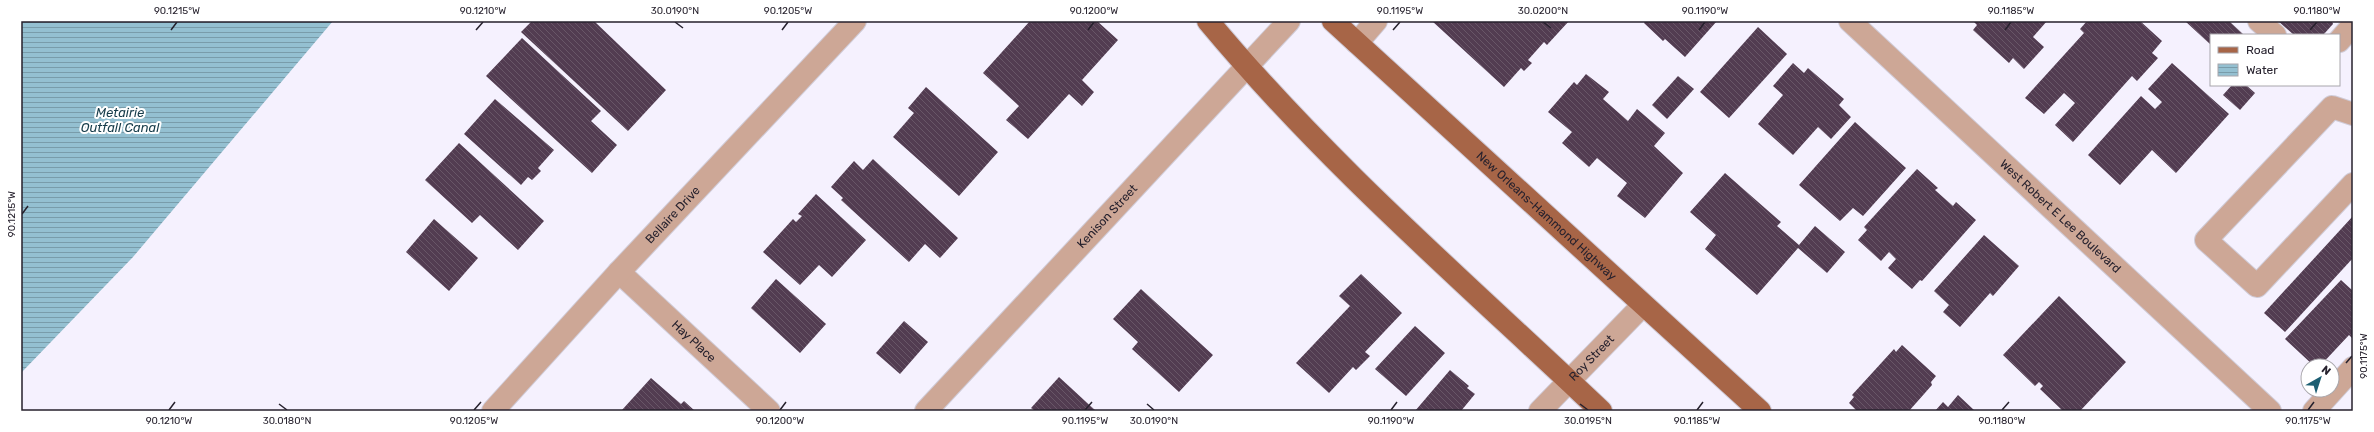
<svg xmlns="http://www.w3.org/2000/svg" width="2374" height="432" viewBox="0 0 2374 432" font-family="Rubik,sans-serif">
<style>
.water{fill:url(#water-rules)}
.building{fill:url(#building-back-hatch)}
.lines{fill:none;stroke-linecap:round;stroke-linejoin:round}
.minor-casing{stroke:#d0ccd8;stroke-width:24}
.major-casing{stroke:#d0ccd8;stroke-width:24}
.minor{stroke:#cda796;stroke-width:22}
.major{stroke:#a76547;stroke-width:22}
.ticks{fill:none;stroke:#26212d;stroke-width:1.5}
.labels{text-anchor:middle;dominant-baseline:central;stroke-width:4;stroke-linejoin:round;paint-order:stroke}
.street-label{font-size:12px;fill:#26212d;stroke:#fff}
.water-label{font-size:13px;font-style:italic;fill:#163c4a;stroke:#fff}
.neatline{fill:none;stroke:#26212d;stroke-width:1.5}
.ticks-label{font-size:10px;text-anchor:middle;fill:#26212d}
</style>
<defs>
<pattern id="water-rules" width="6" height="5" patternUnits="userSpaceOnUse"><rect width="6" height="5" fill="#94c0d1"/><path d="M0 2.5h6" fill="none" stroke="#799caa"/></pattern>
<pattern id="building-back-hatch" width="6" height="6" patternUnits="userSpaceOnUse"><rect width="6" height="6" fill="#523c51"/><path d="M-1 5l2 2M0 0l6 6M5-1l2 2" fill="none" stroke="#685667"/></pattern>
</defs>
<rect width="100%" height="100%" fill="#f5f1fe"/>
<polygon class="water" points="21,21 333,21 133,257 21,373"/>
<g class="building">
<polygon points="532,21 594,21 666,90 628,131 521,32"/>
<polygon points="1030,21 1097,21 1118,40 1082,80 1094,92 1082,106 1069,94 1028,139 1006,120 1019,106 983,73"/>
<polygon points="1432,21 1569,21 1547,45 1544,42 1528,60 1532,63 1524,71 1521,68 1504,87"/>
<polygon points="1645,21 1717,21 1685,57 1665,39 1663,41 1644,23"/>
<polygon points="1973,21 2047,21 2033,37 2044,47 2024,69 2013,58 2009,63 1973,30 1977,25"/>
<polygon points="2087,21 2140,21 2162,41 2152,53 2158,58 2137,81 2132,76 2073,142 2055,125 2075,103 2064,93 2044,114 2025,98 2084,33 2080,29"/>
<polygon points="2185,21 2229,21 2244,35 2211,35 2211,45"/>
<polygon points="2278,21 2332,21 2333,24 2324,34 2294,35"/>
<polygon points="1758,27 1787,54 1729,118 1700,92"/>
<polygon points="522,38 601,111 591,121 617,145 592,173 486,76"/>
<polygon points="1793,63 1804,73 1808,68 1844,99 1839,105 1851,117 1831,139 1818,127 1793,155 1758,124 1783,95 1773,86"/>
<polygon points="2172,63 2229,114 2176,173 2152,150 2120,185 2088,155 2141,96 2155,109 2162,102 2148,89"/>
<polygon points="1586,74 1609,92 1603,99 1628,121 1637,109 1665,133 1654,146 1683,173 1645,218 1617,196 1627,183 1597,158 1589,167 1562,143 1572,132 1548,112 1574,82 1577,85"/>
<polygon points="1678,76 1694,89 1667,119 1652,105"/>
<polygon points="2232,85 2246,85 2255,93 2240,110 2223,95"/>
<polygon points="926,87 998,152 959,196 893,137 914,113 908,108"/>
<polygon points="495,99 554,150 538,168 541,171 532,180 528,177 521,185 464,134"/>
<polygon points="1855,122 1906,168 1863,216 1853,208 1840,221 1799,185"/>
<polygon points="459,143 544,221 518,250 480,215 472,223 425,180"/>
<polygon points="873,159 958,238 940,258 925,244 909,262 841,200 843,198 831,187 854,161 863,170"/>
<polygon points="1917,169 1938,188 1935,190 1953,206 1956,202 1976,220 1922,281 1920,280 1912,289 1888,268 1896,259 1889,252 1881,261 1858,240 1867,230 1864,227"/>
<polygon points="1725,173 1781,222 1777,226 1799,245 1815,226 1845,252 1827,273 1798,248 1757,295 1705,249 1716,235 1690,212"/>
<polygon points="816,194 866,240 832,277 819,265 800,285 763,252 793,219 796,222 802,216 798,214"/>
<polygon points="2353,216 2353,258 2285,332 2264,313"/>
<polygon points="434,219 478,258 449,291 406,252"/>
<polygon points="1984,235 2019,266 1993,296 1990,293 1960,327 1943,312 1949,305 1934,291"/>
<polygon points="1361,274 1402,313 1365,352 1370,356 1356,370 1353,367 1329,393 1296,363 1350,306 1339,296"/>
<polygon points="776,279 826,324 800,353 751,308"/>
<polygon points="2341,280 2353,291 2353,339 2349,335 2320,366 2314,366 2285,339"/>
<polygon points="1141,289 1213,355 1179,392 1132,349 1138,342 1113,319"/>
<polygon points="2059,296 2126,362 2080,411 2063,411 2040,389 2043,386 2039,382 2035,386 2003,355"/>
<polygon points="904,321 928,342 900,374 876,353"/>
<polygon points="1415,326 1445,353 1406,396 1375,369"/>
<polygon points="1902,345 1936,376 1931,382 1932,385 1909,411 1857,411 1849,403 1854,397 1852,395 1894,349 1896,352"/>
<polygon points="1450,370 1469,386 1467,388 1475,394 1461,411 1415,411"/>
<polygon points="1059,377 1096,411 1035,411 1031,408"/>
<polygon points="651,378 681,404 684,401 695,411 623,411 622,410"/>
<polygon points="1958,395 1975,411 1935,411 1943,402 1948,407"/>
</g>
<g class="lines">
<g class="minor-casing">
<g id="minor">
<path id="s1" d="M 1850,21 L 2270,411"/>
<polyline points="2259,21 2275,35"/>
<polyline points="2339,41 2353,25"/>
<polyline points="1357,43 1376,21"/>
<polyline points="2353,114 2332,107 2206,240 2257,286 2353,184"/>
<path id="s2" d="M 619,272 L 769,411"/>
<path id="s3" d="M 493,411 L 619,272 L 855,21"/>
<path id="s4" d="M 926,411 L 1289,21"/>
<path id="s5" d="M 1540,411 L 1643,305"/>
<polyline points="2314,411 2353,368"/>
</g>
</g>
<g class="major-casing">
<g id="major">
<path d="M 1208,21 C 1327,164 1467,284 1601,411"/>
<path id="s6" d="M 1333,21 L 1760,411"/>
</g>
</g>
<use href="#minor" class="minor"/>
<use href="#major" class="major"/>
</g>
<path class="ticks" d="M 675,22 L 683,28M 1543,22 L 1551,28M 171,30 L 177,22M 476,30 L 483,22M 782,30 L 788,22M 1088,30 L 1094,22M 1393,30 L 1400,22M 1699,30 L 1705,22M 2005,30 L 2011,22M 2310,30 L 2317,22M 22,214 L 28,206M 2346,363 L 2352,356M 279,404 L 287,410M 1147,404 L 1154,410M 1580,404 L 1588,410M 169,410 L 175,402M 474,410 L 481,402M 780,410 L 786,402M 1085,410 L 1092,402M 1391,410 L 1397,402M 1697,410 L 1703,402M 2002,410 L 2009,402M 2308,410 L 2314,402"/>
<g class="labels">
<g class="street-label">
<text stroke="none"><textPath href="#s3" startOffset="266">Bellaire Drive</textPath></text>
<text stroke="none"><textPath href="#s4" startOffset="266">Kenison Street</textPath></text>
<text stroke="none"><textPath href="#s1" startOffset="287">West Robert E Lee Boulevard</textPath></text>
<text stroke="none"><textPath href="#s6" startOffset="289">New Orleans-Hammond Highway</textPath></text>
<text stroke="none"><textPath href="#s2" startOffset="102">Hay Place</textPath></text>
<text stroke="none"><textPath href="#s5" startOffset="74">Roy Street</textPath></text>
</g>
<g class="water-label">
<text x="120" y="112">Metairie<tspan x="120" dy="15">Outfall Canal</tspan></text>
</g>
</g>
<rect width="2374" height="432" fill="none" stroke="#ffffff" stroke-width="44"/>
<rect x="2210" y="34" width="130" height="52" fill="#ffffff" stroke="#a8a6ab"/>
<rect x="2218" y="47" width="20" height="6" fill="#a76547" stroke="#a8a6ab"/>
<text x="2246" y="54" font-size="12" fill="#26212d">Road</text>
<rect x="2218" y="64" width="20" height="12" fill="url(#water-rules)" stroke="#a8a6ab"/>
<text x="2246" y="74" font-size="12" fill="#26212d">Water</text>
<g transform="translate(2320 378) rotate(39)"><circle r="19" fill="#ffffff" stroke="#a8a6ab"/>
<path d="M0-3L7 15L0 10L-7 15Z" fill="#1c5e72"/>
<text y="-6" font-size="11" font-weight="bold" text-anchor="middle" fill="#26212d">N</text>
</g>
<rect x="22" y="22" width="2330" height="388" class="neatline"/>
<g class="ticks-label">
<text x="177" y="14">90.1215°W</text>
<text x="483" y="14">90.1210°W</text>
<text x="675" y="14">30.0190°N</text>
<text x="788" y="14">90.1205°W</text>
<text x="1094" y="14">90.1200°W</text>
<text x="1400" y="14">90.1195°W</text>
<text x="1543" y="14">30.0200°N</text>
<text x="1705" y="14">90.1190°W</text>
<text x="2011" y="14">90.1185°W</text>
<text x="2317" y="14">90.1180°W</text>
<text transform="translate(11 214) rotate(-90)" y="4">90.1215°W</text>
<text transform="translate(2363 356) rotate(-90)" y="4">90.1175°W</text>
<text x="169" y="424">90.1210°W</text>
<text x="287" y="424">30.0180°N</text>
<text x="474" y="424">90.1205°W</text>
<text x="780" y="424">90.1200°W</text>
<text x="1085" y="424">90.1195°W</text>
<text x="1154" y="424">30.0190°N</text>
<text x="1391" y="424">90.1190°W</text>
<text x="1588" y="424">30.0195°N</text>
<text x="1697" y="424">90.1185°W</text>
<text x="2002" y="424">90.1180°W</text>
<text x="2308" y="424">90.1175°W</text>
</g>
</svg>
